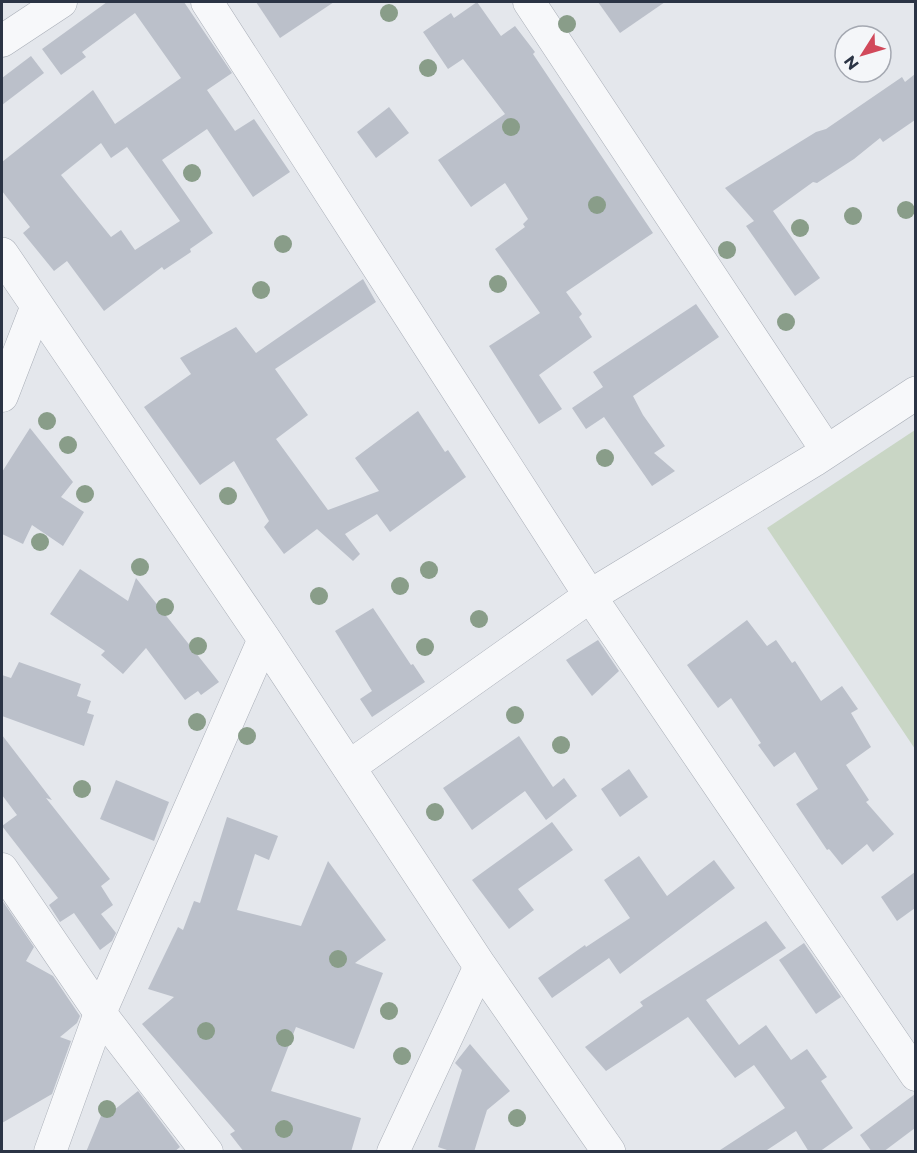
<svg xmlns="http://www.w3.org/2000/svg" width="917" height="1153" viewBox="0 0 917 1153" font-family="Montserrat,sans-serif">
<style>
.green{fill:#c9d6c5}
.building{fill:#bbc0ca;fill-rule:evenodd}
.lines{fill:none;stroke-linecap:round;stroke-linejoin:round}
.minor-casing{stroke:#a9aeb7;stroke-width:33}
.tertiary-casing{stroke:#a9aeb7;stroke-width:34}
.minor{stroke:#f7f8fa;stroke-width:32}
.tertiary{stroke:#f7f8fa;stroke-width:33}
.tree{fill:#899d89}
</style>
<rect width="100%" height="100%" fill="#e4e7ec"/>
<polygon class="green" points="915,430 915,749 767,528"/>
<g class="building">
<path d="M 107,2 L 184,2 L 232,73 L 207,90 L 235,131 L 254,119 L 290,172 L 253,197 L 207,129 L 162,160 L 213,233 L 190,249 L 191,252 L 164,270 L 162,267 L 104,311 L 67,261 L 54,271 L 23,233 L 30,227 L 2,191 L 2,162 L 93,90 L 115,124 L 181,78 L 135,13 L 82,52 L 86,57 L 61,75 L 42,49 ZM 101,143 L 111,158 L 127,147 L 180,221 L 135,250 L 121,230 L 111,237 L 61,175 Z"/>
<polygon points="256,2 334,2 280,38"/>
<polygon points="477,2 501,36 515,26 535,52 533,54 653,233 566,292 582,314 579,317 592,337 539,375 562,409 539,424 489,346 540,313 495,249 525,227 523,224 528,219 505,183 471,207 438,160 505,114 463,59 448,69 423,32 451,13 454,18"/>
<polygon points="598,2 665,2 620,33"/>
<polygon points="31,56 44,73 2,105 2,78"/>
<polygon points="915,74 915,120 883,142 880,138 854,159 817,183 813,182 773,211 820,278 795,296 746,226 754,221 725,188 816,132 826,129 902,77 905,82"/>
<polygon points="389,107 409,133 376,158 357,132"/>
<polygon points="363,279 376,302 275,369 308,415 276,439 328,510 379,491 355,458 418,411 445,452 448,450 466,477 390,532 377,514 345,534 360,554 353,561 317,529 284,554 264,527 269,521 234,461 200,485 144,407 191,374 180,358 236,327 256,353"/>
<polygon points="696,304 719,337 633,396 643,415 665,446 654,453 675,471 652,486 604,417 586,429 572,408 603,387 593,372"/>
<polygon points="30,428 73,482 61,497 84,512 63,546 32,525 23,544 2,534 2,472"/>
<polygon points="80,569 128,601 136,578 219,682 201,695 198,691 185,700 146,648 123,674 101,655 105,651 50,614"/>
<polygon points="373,608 411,665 413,664 425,682 372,717 360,699 372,691 335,631"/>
<polygon points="747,620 767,646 776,640 792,663 795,661 821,701 842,686 858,709 851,713 871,747 846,765 869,800 866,802 894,834 873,852 867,844 842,865 829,849 827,850 796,804 818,789 795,752 774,767 758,745 761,743 731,698 718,708 687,665"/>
<polygon points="598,640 619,671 592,696 566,660"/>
<polygon points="19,662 81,684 77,696 91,701 87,713 94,715 84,746 2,716 2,675 11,678"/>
<polygon points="2,735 52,800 46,798 110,879 101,886 113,905 101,914 116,933 112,941 100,950 74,913 60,922 49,905 58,898 2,826 17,815 2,795"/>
<polygon points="519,736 553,787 564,778 577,796 546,820 525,791 472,830 443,788"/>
<polygon points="629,769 648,797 620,817 601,789"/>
<polygon points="116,780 169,802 154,841 100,819"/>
<polygon points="227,817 278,836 269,860 255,854 237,910 301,926 328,861 386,940 355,963 383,973 354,1049 296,1027 271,1091 361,1118 351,1152 244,1152 230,1134 235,1131 142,1024 174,997 148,989 178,927 183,930 194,901 200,903"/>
<polygon points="552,822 573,850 518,889 534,910 509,929 472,880"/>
<polygon points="639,856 667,896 714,860 735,888 620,974 609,958 552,998 538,978 585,945 586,947 630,918 604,880"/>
<polygon points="915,872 915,908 897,921 881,897"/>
<polygon points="2,900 34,947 26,961 53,976 80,1016 77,1023 60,1037 71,1041 52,1094 2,1123"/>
<polygon points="766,921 786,948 706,1000 739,1045 766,1025 791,1060 807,1049 827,1077 821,1081 853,1128 819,1152 809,1152 796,1131 764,1152 717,1152 785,1108 754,1065 735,1078 688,1017 606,1071 585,1047 643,1006 640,1002"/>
<polygon points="804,943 841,997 816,1014 779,960"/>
<polygon points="470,1044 510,1091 487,1110 474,1152 453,1152 438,1147 462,1070 455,1063"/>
<polygon points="138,1091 180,1147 174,1152 86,1152 103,1111 109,1114"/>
<polygon points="915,1094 915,1128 883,1152 872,1152 860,1135"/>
</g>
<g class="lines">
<g class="minor-casing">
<g id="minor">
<polyline points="207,2 590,596 916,1075"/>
<polyline points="529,2 827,451"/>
<polyline points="2,41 61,2"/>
<polyline points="2,396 36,308"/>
<polyline points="2,869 100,1013 207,1152"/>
<polyline points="50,1152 100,1013 264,639"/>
<polyline points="393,1152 480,966"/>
</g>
</g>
<g class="tertiary-casing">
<g id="tertiary">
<polyline points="2,254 264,639 480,966 609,1152"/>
<polyline points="349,767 590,596 814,460 916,393"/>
</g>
</g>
<use href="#minor" class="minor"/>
<use href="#tertiary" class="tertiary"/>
</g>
<g class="tree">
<circle cx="389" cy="13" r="9"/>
<circle cx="567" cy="24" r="9"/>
<circle cx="428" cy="68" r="9"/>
<circle cx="511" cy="127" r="9"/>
<circle cx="192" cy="173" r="9"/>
<circle cx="597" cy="205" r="9"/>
<circle cx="906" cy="210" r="9"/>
<circle cx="853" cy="216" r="9"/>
<circle cx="800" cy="228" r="9"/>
<circle cx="283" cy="244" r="9"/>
<circle cx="727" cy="250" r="9"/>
<circle cx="498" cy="284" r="9"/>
<circle cx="261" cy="290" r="9"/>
<circle cx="786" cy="322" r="9"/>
<circle cx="47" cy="421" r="9"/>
<circle cx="68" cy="445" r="9"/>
<circle cx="605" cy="458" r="9"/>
<circle cx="85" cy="494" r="9"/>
<circle cx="228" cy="496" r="9"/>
<circle cx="40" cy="542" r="9"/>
<circle cx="140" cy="567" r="9"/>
<circle cx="429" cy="570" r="9"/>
<circle cx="400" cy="586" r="9"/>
<circle cx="319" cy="596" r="9"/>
<circle cx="165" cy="607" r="9"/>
<circle cx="479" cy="619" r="9"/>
<circle cx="198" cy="646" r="9"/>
<circle cx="425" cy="647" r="9"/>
<circle cx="515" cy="715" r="9"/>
<circle cx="197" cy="722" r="9"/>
<circle cx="247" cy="736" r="9"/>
<circle cx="561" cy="745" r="9"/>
<circle cx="82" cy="789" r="9"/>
<circle cx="435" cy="812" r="9"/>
<circle cx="338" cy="959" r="9"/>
<circle cx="389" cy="1011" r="9"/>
<circle cx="206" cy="1031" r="9"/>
<circle cx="285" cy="1038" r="9"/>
<circle cx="402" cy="1056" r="9"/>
<circle cx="107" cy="1109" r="9"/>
<circle cx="517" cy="1118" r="9"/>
<circle cx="284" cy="1129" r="9"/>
</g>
<rect width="917" height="1153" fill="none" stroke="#2b3445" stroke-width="6"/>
<g transform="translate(863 54) rotate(233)"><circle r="28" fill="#f4f6f9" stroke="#a4a8b1" stroke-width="1.5"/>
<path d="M0-4.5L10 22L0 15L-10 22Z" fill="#d1495b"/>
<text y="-9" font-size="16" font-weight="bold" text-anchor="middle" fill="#2b3445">N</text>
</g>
</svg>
